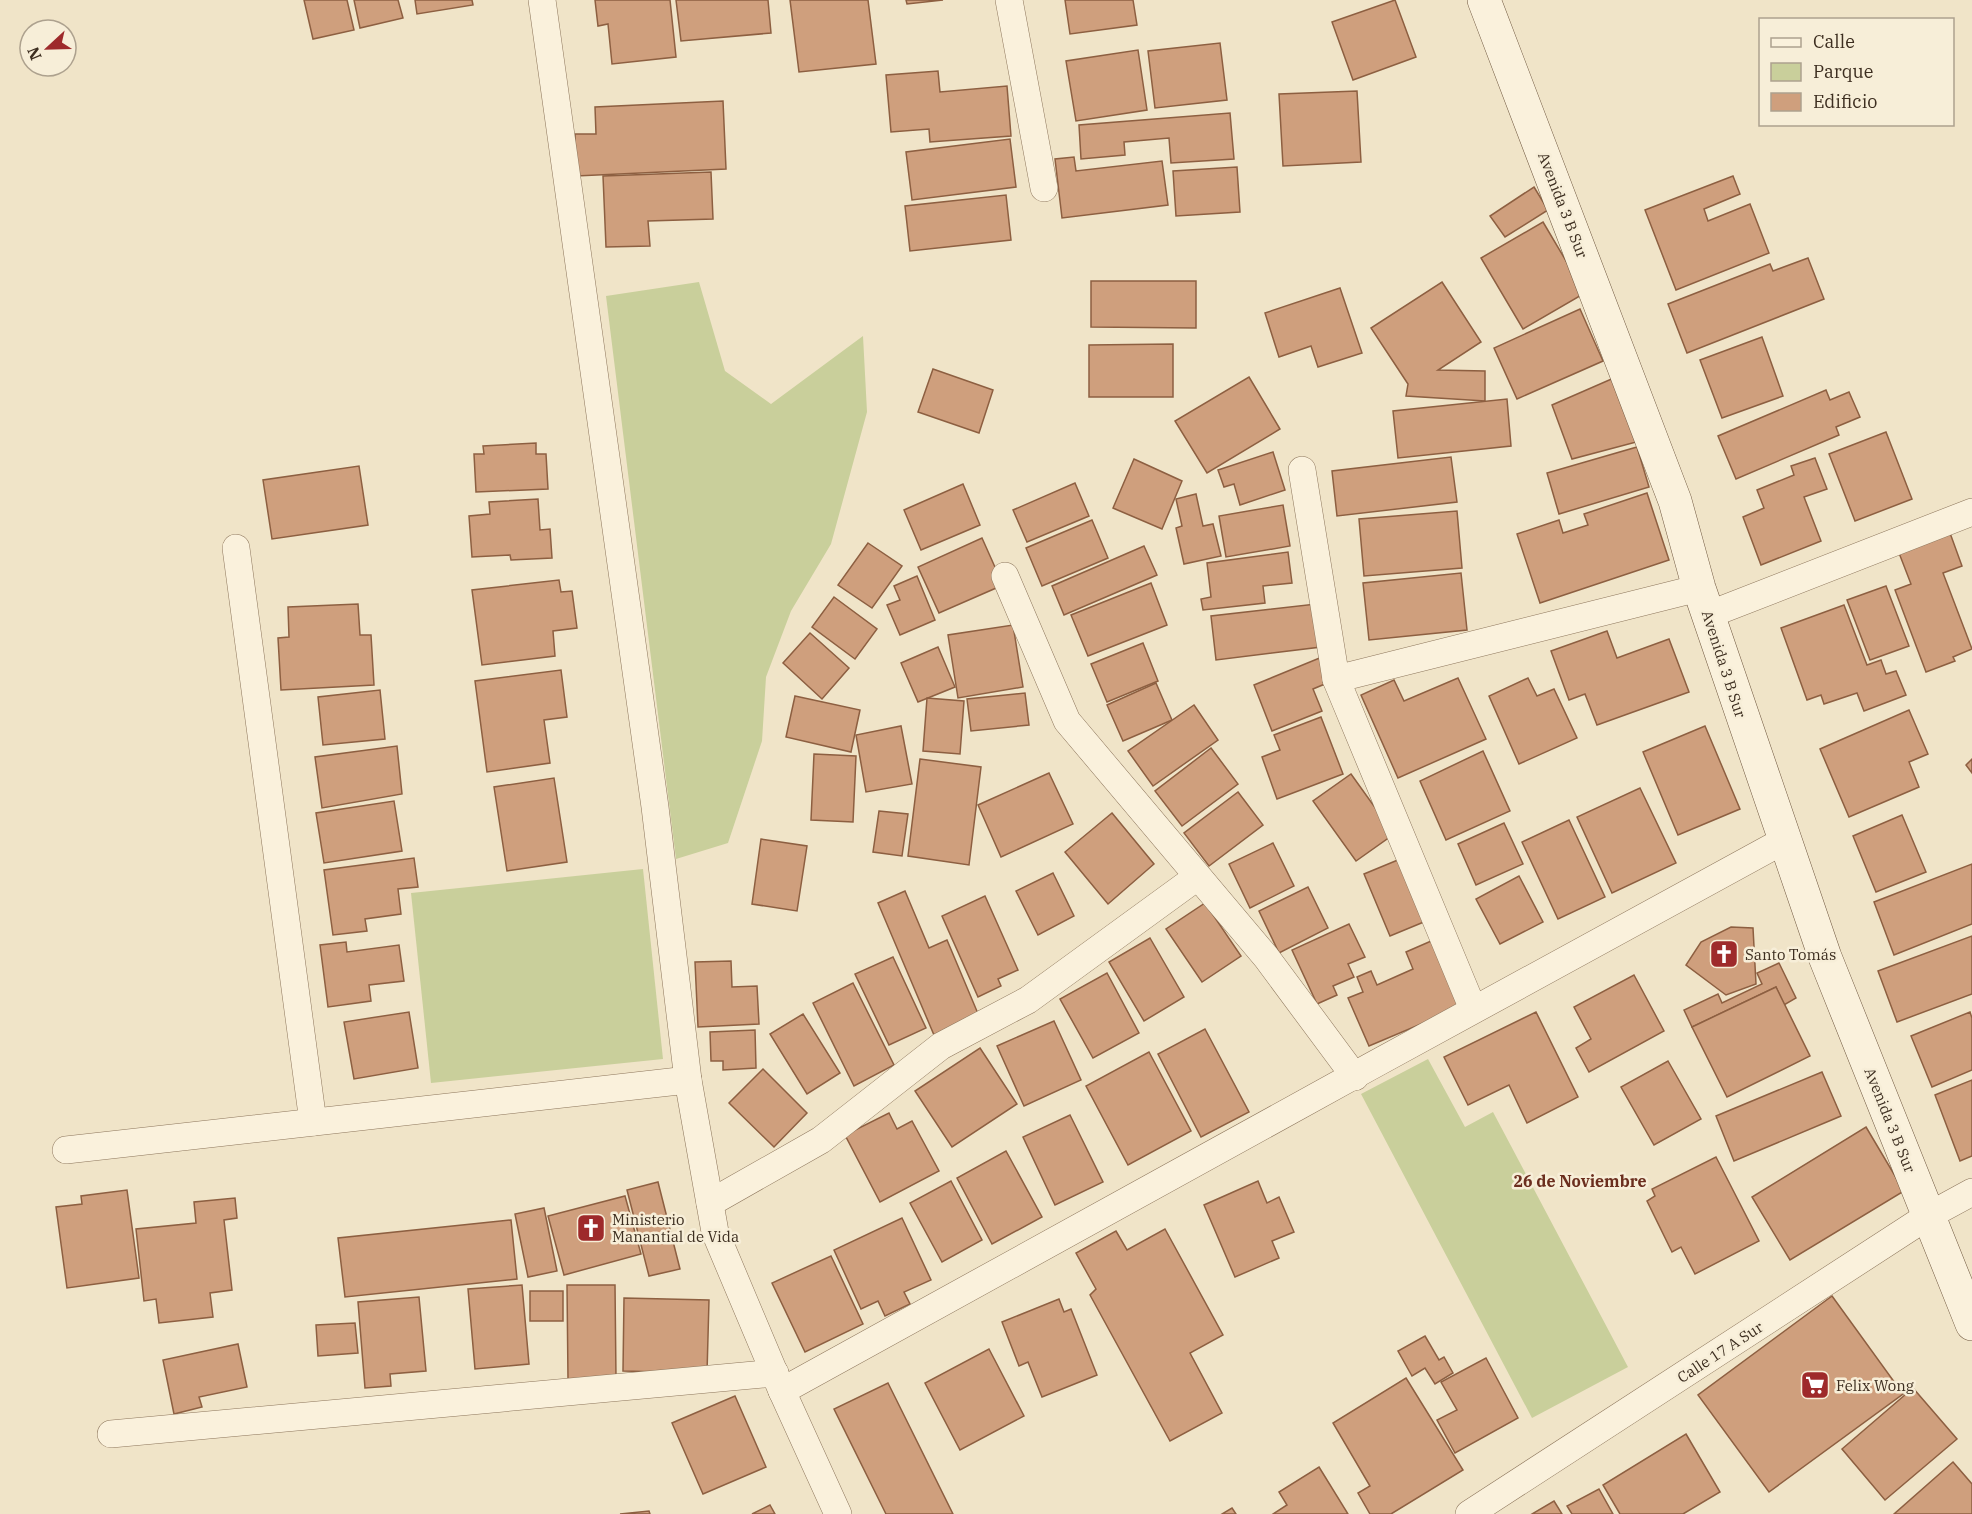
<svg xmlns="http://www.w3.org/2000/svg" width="1972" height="1514" viewBox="0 0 1972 1514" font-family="'IBM Plex Serif',serif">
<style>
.green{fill:#c9cf9b}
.building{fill:#cf9f7d;stroke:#8d5f41;stroke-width:1.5}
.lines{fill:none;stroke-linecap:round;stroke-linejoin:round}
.street-casing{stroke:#8d765c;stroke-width:28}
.secondary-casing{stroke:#6f573f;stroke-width:34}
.street{stroke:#faf1dc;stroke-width:27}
.secondary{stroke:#faf1dc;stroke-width:33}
.labels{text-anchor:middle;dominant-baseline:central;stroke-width:5;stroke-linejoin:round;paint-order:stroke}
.street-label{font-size:15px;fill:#3d2e20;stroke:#f7eed8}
.poi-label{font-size:15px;fill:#3d2e20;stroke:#f7eed8;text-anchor:start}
.neighbourhood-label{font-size:16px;font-weight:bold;fill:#6b2e1e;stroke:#f7eed8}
</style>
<rect width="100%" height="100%" fill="#f0e4c8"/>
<g class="green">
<polygon points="699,282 725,371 771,404 863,336 867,412 831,544 791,611 766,677 762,741 728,843 676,859 606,296"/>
<polygon points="643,869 663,1059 431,1083 411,893"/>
<polygon points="1428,1059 1465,1127 1493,1112 1628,1367 1532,1418 1361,1094"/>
</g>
<g class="building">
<polygon points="304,0 347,0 354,30 313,39"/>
<polygon points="354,0 398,0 403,18 360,28"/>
<polygon points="415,0 472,0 473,5 417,14"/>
<polygon points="595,0 670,0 676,57 612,64 608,24 598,26"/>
<polygon points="676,0 768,0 771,33 681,41"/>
<polygon points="790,0 868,0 876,64 799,72"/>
<polygon points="906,0 943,0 907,4"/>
<polygon points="1065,0 1133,0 1137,25 1070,34"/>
<polygon points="1395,0 1416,57 1353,80 1332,22"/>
<polygon points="1220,43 1227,100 1155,108 1148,51"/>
<polygon points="1138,50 1147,110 1076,121 1066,61"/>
<polygon points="938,71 940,92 1007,86 1011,136 930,142 929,129 891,132 886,75"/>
<polygon points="1357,91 1361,162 1283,166 1279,94"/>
<polygon points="723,101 726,169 576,176 575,134 596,134 595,107"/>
<polygon points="1230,113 1234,159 1171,163 1169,138 1124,142 1125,155 1081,159 1079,125"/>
<polygon points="1010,139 1016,187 912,200 906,152"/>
<polygon points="1074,157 1076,171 1162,161 1168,205 1062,218 1055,159"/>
<polygon points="1237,167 1240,212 1176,216 1173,171"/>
<polygon points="711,172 713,219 648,221 650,246 606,247 603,176"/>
<polygon points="1733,176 1740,194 1704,209 1708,221 1750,204 1769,253 1676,290 1645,210"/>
<polygon points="1534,187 1548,210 1505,237 1490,216"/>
<polygon points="1006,195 1011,240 910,251 905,206"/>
<polygon points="1543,222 1585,293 1523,329 1481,258"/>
<polygon points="1808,258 1824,299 1687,353 1668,304 1770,264 1773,271"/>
<polygon points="1091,281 1196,281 1196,328 1091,327"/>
<polygon points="1442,282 1481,342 1438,370 1485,371 1485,401 1406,396 1408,384 1371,328"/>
<polygon points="1340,288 1362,353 1318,367 1311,346 1279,357 1265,313"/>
<polygon points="1580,309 1603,361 1517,399 1494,348"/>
<polygon points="1762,337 1783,396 1722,418 1700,360"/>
<polygon points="1173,344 1173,397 1089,397 1089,345"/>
<polygon points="933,369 993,390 979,433 918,412"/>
<polygon points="1249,377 1280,429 1207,473 1175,421"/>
<polygon points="1616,377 1640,441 1572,459 1552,405"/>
<polygon points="1826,390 1830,400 1849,392 1860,417 1836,427 1839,435 1736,479 1718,436"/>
<polygon points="1507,399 1511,446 1398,458 1393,411"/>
<polygon points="1886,432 1912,499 1855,521 1829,454"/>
<polygon points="536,443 536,454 546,454 548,489 476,492 474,454 484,454 483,446"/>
<polygon points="1637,447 1649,487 1559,514 1547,473"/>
<polygon points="1273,452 1285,490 1240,505 1234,484 1224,487 1218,470"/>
<polygon points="1451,457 1457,502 1337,516 1332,471"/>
<polygon points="1815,458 1827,489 1804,497 1821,541 1761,565 1743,517 1764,508 1757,490 1794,475 1791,466"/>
<polygon points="1134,459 1182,481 1162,529 1113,508"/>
<polygon points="359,466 368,525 272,539 263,480"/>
<polygon points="1075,483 1089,516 1027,542 1013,510"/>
<polygon points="963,484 980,525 921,550 904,510"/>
<polygon points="1647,493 1669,560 1540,603 1517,534 1559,520 1563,533 1588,525 1584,514"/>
<polygon points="1196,494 1203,526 1213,524 1221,556 1184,564 1176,528 1182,526 1176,499"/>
<polygon points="538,499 540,530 550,529 552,558 511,560 510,555 472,557 469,516 490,514 489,502"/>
<polygon points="1283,505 1290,546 1226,557 1219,516"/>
<polygon points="1457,511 1462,568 1364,576 1359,519"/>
<polygon points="1092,520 1108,558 1042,586 1026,548"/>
<polygon points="1950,533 1962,566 1943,573 1972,649 1953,657 1955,661 1926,672 1895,590 1911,584 1899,553"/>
<polygon points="982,538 1003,585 939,613 918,567"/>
<polygon points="868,543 902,566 872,608 838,585"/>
<polygon points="1144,546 1157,575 1064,615 1052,586"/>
<polygon points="1288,552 1292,583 1263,586 1265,603 1203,610 1201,599 1211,597 1207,563"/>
<polygon points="1461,573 1467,630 1369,640 1363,583"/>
<polygon points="917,576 935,620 900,635 887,605 900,600 894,586"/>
<polygon points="559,580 561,592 572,591 577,628 553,631 555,656 482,665 472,590"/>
<polygon points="1151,583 1167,625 1088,656 1071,615"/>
<polygon points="1886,586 1909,646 1870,660 1847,600"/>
<polygon points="834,597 877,629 855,659 812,627"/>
<polygon points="358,604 360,635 371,635 374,685 281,690 278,638 289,637 288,607"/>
<polygon points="1316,604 1321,647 1216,660 1211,616"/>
<polygon points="1844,605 1867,665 1881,660 1886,674 1896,671 1906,695 1864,711 1857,693 1824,704 1821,695 1807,700 1781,628"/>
<polygon points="1013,625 1023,687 958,698 948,635"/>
<polygon points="1607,631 1617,658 1669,639 1689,692 1597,725 1585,694 1569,700 1551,651"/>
<polygon points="810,633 849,668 822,699 783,663"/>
<polygon points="1143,643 1158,681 1107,702 1091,664"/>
<polygon points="938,647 955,687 918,702 901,663"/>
<polygon points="1322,657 1332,681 1313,689 1322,711 1272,731 1254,685"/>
<polygon points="561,670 567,717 544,720 550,763 487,772 475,681"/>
<polygon points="1458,678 1486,739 1398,778 1361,695 1394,680 1404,701"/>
<polygon points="1528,678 1537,696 1554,689 1577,738 1519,764 1489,696"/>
<polygon points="1156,683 1172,720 1123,741 1107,705"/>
<polygon points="380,690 385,739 323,745 318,697"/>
<polygon points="1025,693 1029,725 971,731 967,699"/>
<polygon points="795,696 860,710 851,752 786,737"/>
<polygon points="927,698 964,701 960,754 923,751"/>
<polygon points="1194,705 1218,740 1153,786 1128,751"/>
<polygon points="1909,710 1928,754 1909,762 1919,787 1849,817 1820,749"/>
<polygon points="1321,717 1343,774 1277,799 1262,757 1280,750 1274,735"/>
<polygon points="901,726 912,784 866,792 856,735"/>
<polygon points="1705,726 1740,809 1678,835 1643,752"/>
<polygon points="397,746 402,794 322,808 315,757"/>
<polygon points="1211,748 1238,784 1182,826 1155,791"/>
<polygon points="1483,751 1510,811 1446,840 1420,781"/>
<polygon points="814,754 856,756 853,822 811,820"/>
<polygon points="920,759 981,767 969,865 908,856"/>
<polygon points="1972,759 1972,773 1966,765"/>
<polygon points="1049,773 1073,824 1001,857 978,805"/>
<polygon points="1351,774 1394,834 1356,861 1313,801"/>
<polygon points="554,778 567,862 507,871 494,787"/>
<polygon points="1640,788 1676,863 1612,893 1577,817"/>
<polygon points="1238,792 1263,825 1209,866 1184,833"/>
<polygon points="394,801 402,851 324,863 316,813"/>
<polygon points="879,811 908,814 902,856 873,852"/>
<polygon points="1112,813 1154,864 1108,904 1065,852"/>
<polygon points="1902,815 1926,872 1876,892 1853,836"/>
<polygon points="1569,820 1605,897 1558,919 1522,842"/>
<polygon points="1504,823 1523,864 1476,885 1458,844"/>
<polygon points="761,839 807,846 797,911 752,904"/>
<polygon points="1273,843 1294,886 1250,908 1229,864"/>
<polygon points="1405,857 1431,919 1390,936 1364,874"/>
<polygon points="414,858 418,887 398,889 401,914 365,919 367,931 333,935 324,870"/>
<polygon points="1972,864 1972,924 1894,955 1874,902"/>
<polygon points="1053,873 1074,916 1038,935 1016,891"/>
<polygon points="1519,876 1543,922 1500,944 1476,899"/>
<polygon points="1308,887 1328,928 1279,953 1259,911"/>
<polygon points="905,891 929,948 947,940 979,1016 934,1035 878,903"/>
<polygon points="985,896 1018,970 998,979 1001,986 978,997 942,916"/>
<polygon points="1205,903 1241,956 1202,982 1166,929"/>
<polygon points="1349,924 1365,957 1348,964 1354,977 1333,986 1337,995 1317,1004 1292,950"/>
<polygon points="1731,927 1753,928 1756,984 1726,995 1686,965 1701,942"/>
<polygon points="1972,936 1972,994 1897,1022 1878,971"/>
<polygon points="1150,938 1184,997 1144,1021 1109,962"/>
<polygon points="1438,938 1466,1005 1369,1046 1348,998 1363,992 1357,977 1371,971 1377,985 1413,969 1406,952"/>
<polygon points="346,942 347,952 399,945 404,981 369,985 371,1001 328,1007 320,945"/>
<polygon points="893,957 926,1028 889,1045 855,974"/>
<polygon points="731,961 732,987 757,986 759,1024 698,1027 695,962"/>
<polygon points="1779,963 1796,998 1784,1005 1776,987 1692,1027 1684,1010 1718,994 1722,1003 1762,984 1757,973"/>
<polygon points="1107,973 1139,1033 1093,1058 1060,999"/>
<polygon points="1634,975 1664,1031 1589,1072 1576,1048 1591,1039 1574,1007"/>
<polygon points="853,983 894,1065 854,1086 813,1003"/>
<polygon points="1776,987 1810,1056 1727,1097 1692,1027"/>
<polygon points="409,1012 418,1068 354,1079 344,1022"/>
<polygon points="1536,1012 1578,1097 1527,1123 1509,1085 1468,1105 1444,1057"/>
<polygon points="1970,1012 1972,1018 1972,1070 1932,1087 1911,1036"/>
<polygon points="803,1014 840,1073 807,1094 770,1034"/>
<polygon points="1054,1021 1081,1080 1024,1106 997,1046"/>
<polygon points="1205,1029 1249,1112 1201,1137 1158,1054"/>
<polygon points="755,1030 756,1068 723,1070 723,1061 711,1061 710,1032"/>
<polygon points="980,1048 1017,1104 952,1147 915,1091"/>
<polygon points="1149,1052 1191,1131 1128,1165 1086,1086"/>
<polygon points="1668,1061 1701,1119 1654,1145 1621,1087"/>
<polygon points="763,1069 807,1113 774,1147 729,1103"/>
<polygon points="1822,1072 1841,1116 1734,1161 1716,1116"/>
<polygon points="1972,1080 1972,1156 1960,1161 1935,1095"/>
<polygon points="889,1113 897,1129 912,1121 939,1171 880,1202 845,1135"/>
<polygon points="1070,1115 1103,1182 1055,1205 1023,1137"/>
<polygon points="1866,1127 1904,1191 1790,1260 1752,1197"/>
<polygon points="1006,1151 1042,1217 992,1244 957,1178"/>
<polygon points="1716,1157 1759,1241 1695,1274 1681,1247 1672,1252 1647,1201 1655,1196 1652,1189"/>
<polygon points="951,1181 982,1240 942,1262 910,1203"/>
<polygon points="1258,1181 1267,1203 1279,1197 1294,1232 1272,1241 1279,1258 1235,1277 1204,1205"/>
<polygon points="658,1182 680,1269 649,1276 627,1190"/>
<polygon points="127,1190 139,1278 67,1288 56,1207 82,1204 81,1196"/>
<polygon points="625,1196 641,1254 564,1275 548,1216"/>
<polygon points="235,1198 237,1218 224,1220 232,1290 210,1293 213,1317 159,1323 156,1299 144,1301 136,1229 196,1223 194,1202"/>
<polygon points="544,1208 557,1271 528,1277 515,1214"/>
<polygon points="902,1218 931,1280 904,1292 910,1304 885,1316 878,1301 861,1309 834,1250"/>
<polygon points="511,1220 517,1279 345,1297 338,1238"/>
<polygon points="1165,1229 1223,1335 1190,1353 1222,1413 1170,1441 1090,1295 1096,1289 1076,1253 1116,1231 1127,1250"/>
<polygon points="831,1256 863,1324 805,1352 772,1283"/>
<polygon points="522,1285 529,1364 475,1369 468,1289"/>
<polygon points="567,1285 615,1285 616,1379 568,1379"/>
<rect x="530" y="1291" width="33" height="30"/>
<polygon points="1832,1296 1903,1394 1769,1492 1698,1395"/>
<polygon points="419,1297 426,1371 390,1374 391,1386 365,1388 358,1302"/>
<polygon points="624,1298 709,1300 707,1373 623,1371"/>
<polygon points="1059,1299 1064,1312 1071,1309 1097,1375 1042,1397 1028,1362 1019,1366 1002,1322"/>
<polygon points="355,1323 358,1353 318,1356 316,1325"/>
<polygon points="1425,1336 1439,1360 1444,1357 1453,1373 1435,1384 1425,1368 1412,1376 1398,1351"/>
<polygon points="238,1344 247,1387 199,1397 202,1407 174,1414 163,1360"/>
<polygon points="989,1349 1024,1416 960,1450 925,1383"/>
<polygon points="1486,1358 1518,1418 1455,1453 1437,1420 1457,1410 1441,1382"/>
<polygon points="1406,1378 1463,1470 1391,1514 1370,1514 1358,1493 1370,1486 1333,1423"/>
<polygon points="888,1383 953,1514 886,1514 834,1409"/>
<polygon points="1913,1388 1957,1439 1885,1500 1842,1449"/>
<polygon points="735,1396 766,1467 703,1494 672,1423"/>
<polygon points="1686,1434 1720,1492 1683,1514 1620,1514 1603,1485"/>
<polygon points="1953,1462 1972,1484 1972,1514 1894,1514"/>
<polygon points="1319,1467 1348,1514 1273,1514 1287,1505 1279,1492"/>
<polygon points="1599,1489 1613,1514 1572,1514 1567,1506"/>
<polygon points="1554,1501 1562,1514 1532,1514"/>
<polygon points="770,1505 775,1514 752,1514"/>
<polygon points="1232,1508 1236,1514 1222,1514"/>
<polygon points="649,1511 650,1514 620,1514"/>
</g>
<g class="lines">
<g class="street-casing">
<g id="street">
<polyline points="542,0 655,807 688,1080 715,1232 782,1391"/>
<polyline points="1009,0 1044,188"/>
<polyline points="1302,470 1336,679 1473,1009"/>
<polyline points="236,548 313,1122"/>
<polyline points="1005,576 1067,721 1266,957 1355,1077"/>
<polyline points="1708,615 1972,512"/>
<polyline points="1336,679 1699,588"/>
<polyline points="66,1150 688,1080"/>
<polyline points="710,1203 821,1140 941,1046 1028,1000 1197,877"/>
<polyline points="111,1434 775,1373"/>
<path d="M 838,1514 L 782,1391 C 1116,1208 1448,1022 1783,841"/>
<polyline points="1469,1514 1928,1216 1972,1192"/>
</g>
</g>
<g class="secondary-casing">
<polyline id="secondary" points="1484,0 1675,501 1699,588 1825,957 1972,1324"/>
</g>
<use href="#street" class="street"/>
<use href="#secondary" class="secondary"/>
</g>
<defs>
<g id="church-square" transform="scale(1.5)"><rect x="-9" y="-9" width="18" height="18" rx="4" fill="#9e2a2b" stroke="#f7eed8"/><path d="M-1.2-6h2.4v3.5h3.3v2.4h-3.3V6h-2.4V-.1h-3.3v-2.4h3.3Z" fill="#fff"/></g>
<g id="supermarket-square" transform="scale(1.5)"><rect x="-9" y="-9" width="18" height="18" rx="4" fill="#9e2a2b" stroke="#f7eed8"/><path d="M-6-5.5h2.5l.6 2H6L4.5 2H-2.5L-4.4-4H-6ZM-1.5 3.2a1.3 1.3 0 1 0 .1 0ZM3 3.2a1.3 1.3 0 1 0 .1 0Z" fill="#fff"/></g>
</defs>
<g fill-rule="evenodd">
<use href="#church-square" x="1724" y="954"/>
<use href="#church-square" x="591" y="1228"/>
<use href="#supermarket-square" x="1815" y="1385"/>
</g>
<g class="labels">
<g class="street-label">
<text transform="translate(1563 205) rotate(69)">Avenida 3 B Sur</text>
<text transform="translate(1724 664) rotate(72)">Avenida 3 B Sur</text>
<text transform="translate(1890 1120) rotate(68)">Avenida 3 B Sur</text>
<text transform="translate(1720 1352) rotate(-33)">Calle 17 A Sur</text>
</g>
<g class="poi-label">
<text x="1745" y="954">Santo Tomás</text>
<text x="612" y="1219">Ministerio<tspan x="612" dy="17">Manantial de Vida</tspan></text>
<text x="1836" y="1385">Felix Wong</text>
</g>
<g class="neighbourhood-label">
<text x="1580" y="1181">26 de Noviembre</text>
</g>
</g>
<rect x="1759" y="18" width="195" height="108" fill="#f7eed8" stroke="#ada18e" stroke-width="1.5"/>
<rect x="1771" y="38" width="30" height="9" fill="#faf1dc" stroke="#ada18e" stroke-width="1.5"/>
<text x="1813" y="48" font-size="18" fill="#3d2e20">Calle</text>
<rect x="1771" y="63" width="30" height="18" fill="#c9cf9b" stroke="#ada18e" stroke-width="1.5"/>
<text x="1813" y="78" font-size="18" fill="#3d2e20">Parque</text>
<rect x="1771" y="93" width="30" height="18" fill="#cf9f7d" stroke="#ada18e" stroke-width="1.5"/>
<text x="1813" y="108" font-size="18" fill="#3d2e20">Edificio</text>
<g transform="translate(48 48) rotate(248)"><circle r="28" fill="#f7eed8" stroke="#ada18e" stroke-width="1.5"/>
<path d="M0-4.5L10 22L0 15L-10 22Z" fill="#9e2a2b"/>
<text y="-9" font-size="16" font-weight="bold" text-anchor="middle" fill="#3d2e20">N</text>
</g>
</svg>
